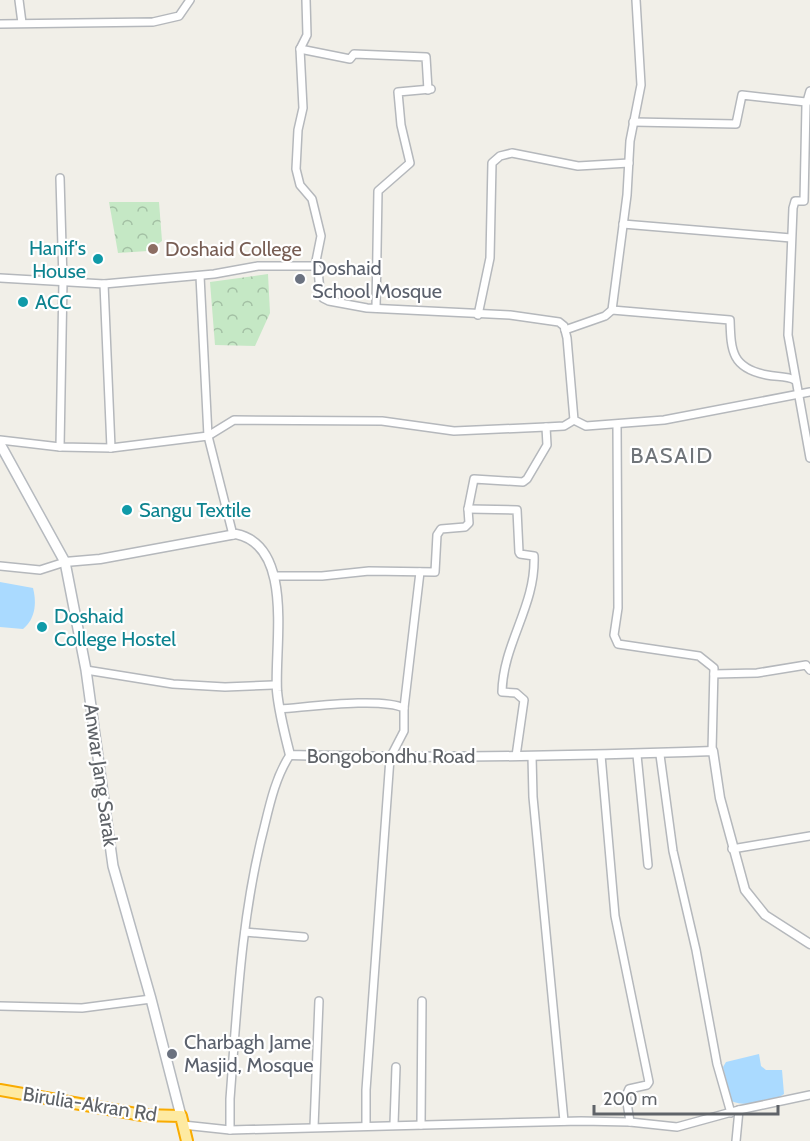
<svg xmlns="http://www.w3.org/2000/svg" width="810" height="1141" viewBox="0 0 810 1141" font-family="Cabin,sans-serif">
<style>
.park{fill:url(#park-crowns)}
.water{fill:#aadaff}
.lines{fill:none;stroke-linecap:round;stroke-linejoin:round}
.minor-casing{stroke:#b5b8bc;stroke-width:10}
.tertiary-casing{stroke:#b5b8bc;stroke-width:11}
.secondary-casing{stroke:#b6babf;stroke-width:12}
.trunk-casing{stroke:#f9ab00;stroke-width:14}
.minor{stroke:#fff;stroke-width:7}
.tertiary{stroke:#fff;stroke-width:8}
.secondary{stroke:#fff;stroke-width:9}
.trunk{stroke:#feeaa1;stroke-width:10}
.education-dot{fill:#8d6e63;stroke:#fff;stroke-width:2}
.culture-dot{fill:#0f9aa8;stroke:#fff;stroke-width:2}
.worship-dot{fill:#6b7280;stroke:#fff;stroke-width:2}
.labels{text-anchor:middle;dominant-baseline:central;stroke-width:4.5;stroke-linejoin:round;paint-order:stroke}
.culture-label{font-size:20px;fill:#0d838f;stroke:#fff;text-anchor:start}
.education-label{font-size:20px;fill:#785e54;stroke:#fff;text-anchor:start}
.worship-label{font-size:20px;fill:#5b616d;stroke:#fff;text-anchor:start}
.street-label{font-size:20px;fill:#5f6368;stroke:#fff}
.quarter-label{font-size:22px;letter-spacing:1.5px;fill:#70757a;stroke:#fff}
</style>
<defs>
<pattern id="park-crowns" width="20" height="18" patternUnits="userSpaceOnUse" patternTransform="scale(1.5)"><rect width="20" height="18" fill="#c5e8c5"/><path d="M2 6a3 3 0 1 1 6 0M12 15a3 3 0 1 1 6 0" fill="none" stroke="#a3c0a4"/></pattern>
</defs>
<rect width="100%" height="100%" fill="#f1efe8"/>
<g class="park">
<polygon points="109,202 159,202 162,241 148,251 118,253"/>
<polygon points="268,274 270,313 255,346 215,345 210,282"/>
</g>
<g class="water">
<path d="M 0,582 L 33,588 C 37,604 35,619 23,629 L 0,627 Z"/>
<path d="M 759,1054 L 761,1066 L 766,1070 L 782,1070 L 784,1094 C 771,1103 745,1107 731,1101 L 723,1067 L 726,1062 Z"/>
</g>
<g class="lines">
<g class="minor-casing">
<g id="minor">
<polyline points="19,0 22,23"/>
<polyline points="306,0 307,35 300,49 303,108 298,130 296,169 300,185 312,199 321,236 315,266"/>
<polyline points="0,24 153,22 179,16 190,0"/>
<polyline points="300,49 350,59 354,54 426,57 428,90"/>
<polyline points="810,91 806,105 804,201 795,201 793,208 788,335 810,458"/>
<polyline points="633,122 736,124 742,95 806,102"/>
<polyline points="623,224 791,238"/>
<polyline points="315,266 318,270 320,291 323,298 329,301 367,308 510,315 559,322 564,326 567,338 574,420 586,426 664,420 810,392"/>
<polyline points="200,276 208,436 233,535"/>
<polyline points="0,278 104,284 214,274 258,266 315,266"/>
<polyline points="104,284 111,448"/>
<polyline points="376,308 378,191 410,163 401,125 398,92 431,89"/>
<path d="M 612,310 L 730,320 C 731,350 731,368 767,375 C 777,377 787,376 795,380"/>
<polyline points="478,315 490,258 492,163 500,156 512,153 578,166 629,163"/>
<polyline points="565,330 605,316 612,310 627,195 630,141 641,85 636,0"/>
<polyline points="617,425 618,608 614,635 618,644 699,656 714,668 712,751"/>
<polyline points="0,440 60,447 111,448 208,436 234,420 382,421 454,431 546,427 564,426 574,420"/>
<polyline points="60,447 63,281 60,178"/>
<path d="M 468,509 L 517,510 L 519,552 L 520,554 L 534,556 C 536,606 503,643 502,692 L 516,693 L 524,700 L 516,756"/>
<polyline points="0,566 40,570 65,562"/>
<polyline points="274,576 322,576 369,571 435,572 437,535 441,529 465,527 469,523 468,509 474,479 523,482 527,479 547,445 546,427"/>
<polyline points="86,670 173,684 225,687 273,685"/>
<polyline points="714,674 757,673 806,665 810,670"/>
<polyline points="404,708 420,572"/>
<path d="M 280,709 C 309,707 380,697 404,708 L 404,731 L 390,758 L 366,1090 L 366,1124"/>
<polyline points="601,755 615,916 649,1082 647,1085 629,1089 626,1096 630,1122"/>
<polyline points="637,755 648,865"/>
<polyline points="660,755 673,851 696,950 717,1064 731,1113"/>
<polyline points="532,756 533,797 564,1121"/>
<polyline points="732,849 810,836"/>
<polyline points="245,932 304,937"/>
<polyline points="0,1006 82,1008 151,999"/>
<polyline points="394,1124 396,1067"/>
<polyline points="183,1125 230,1130 581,1121 630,1122 677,1127 739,1110"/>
<polyline points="421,1125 422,1001"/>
<polyline points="314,1127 319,1001"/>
<path d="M 230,1130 L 230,1099 C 237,1009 241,916 264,828 C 270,803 276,776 290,755"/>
<polyline points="736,1141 739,1110 810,1095"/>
</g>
</g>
<g class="tertiary-casing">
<path id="tertiary" d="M 65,562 L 100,559 L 236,534 C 295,546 274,647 277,691 C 279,713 285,735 290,755 C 431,759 572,756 713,751 L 720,798 L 745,890 L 765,915 L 810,944"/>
</g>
<g class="secondary-casing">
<polyline id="secondary" points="0,444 65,562 86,670 113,866 151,999 181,1116"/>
</g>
<g class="trunk-casing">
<polyline id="trunk" points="0,1090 142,1115 181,1116 187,1141"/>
</g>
<use href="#minor" class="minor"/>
<use href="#tertiary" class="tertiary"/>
<use href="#secondary" class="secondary"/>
<use href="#trunk" class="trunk"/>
</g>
<circle class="education-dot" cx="153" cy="249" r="6"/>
<g class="culture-dot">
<circle cx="98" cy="259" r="6"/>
<circle cx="23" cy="302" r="6"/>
<circle cx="127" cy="510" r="6"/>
<circle cx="42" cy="627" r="6"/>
</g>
<g class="worship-dot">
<circle cx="300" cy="279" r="6"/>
<circle cx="172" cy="1054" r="6"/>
</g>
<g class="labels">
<g class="culture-label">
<text x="86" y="248" text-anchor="end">Hanif's<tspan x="86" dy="23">House</tspan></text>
<text x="35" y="302">ACC</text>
<text x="139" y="510">Sangu Textile</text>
<text x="54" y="616">Doshaid<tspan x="54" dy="23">College Hostel</tspan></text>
</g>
<g class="education-label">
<text x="165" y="249">Doshaid College</text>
</g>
<g class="worship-label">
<text x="312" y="268">Doshaid<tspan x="312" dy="23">School Mosque</tspan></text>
<text x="184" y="1042">Charbagh Jame<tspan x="184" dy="23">Masjid, Mosque</tspan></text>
</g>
<g class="street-label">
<text x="391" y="756">Bongobondhu Road</text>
<text transform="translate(101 775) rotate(82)">Anwar Jang Sarak</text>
<text transform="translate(90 1104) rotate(9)">Birulia-Akran Rd</text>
</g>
<g class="quarter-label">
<text x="672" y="455">BASAID</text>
</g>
</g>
<path d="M594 1105v9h184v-9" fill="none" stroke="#5f6368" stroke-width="3"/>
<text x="603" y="1105" font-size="18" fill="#5f6368" stroke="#ffffff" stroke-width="4.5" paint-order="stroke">200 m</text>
</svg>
